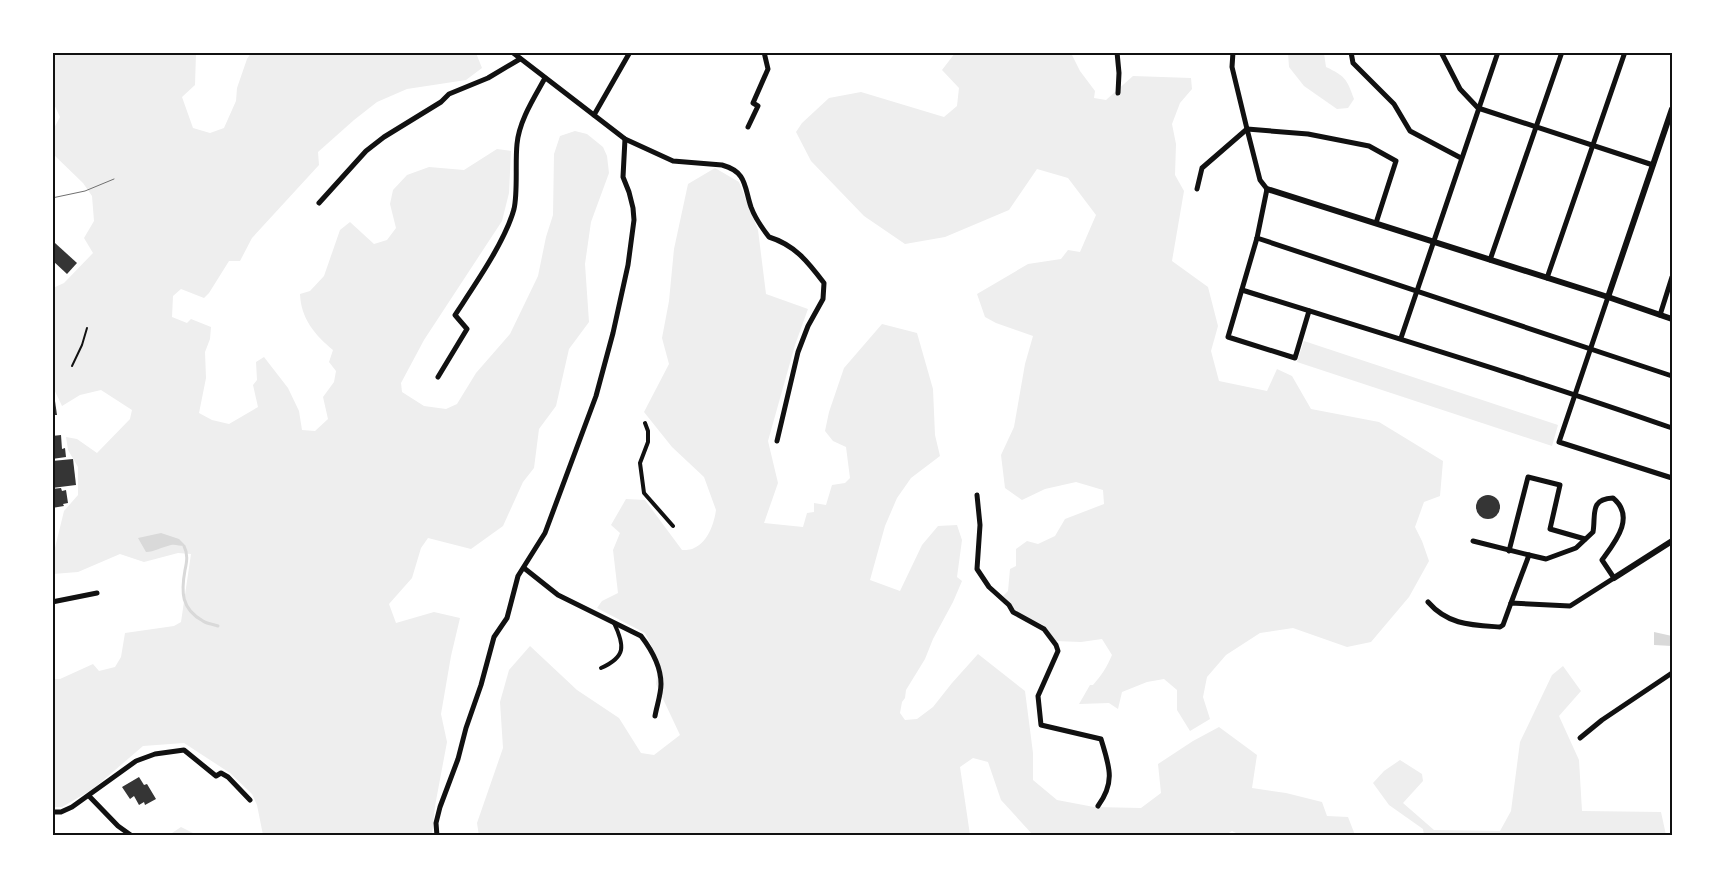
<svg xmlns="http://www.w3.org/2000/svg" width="1725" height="888" viewBox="0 0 1725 888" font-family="'Roboto Condensed',sans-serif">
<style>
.green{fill:#eee}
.water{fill:#d9d9d9}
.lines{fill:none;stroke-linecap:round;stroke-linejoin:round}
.stream{stroke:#d9d9d9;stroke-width:3}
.building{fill:#353535}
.path{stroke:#111;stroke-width:2}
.pedestrian{stroke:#111;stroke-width:4}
.minor{stroke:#111;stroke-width:5}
.tertiary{stroke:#111;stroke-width:6}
.tram{stroke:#707070;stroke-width:1}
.neatline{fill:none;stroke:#111;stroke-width:2}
</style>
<rect width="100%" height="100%" fill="#fff"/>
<g class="green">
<path d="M 53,53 L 196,53 L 195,85 L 182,97 L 193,128 L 210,133 L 224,128 L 236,101 L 237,88 L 247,59 L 251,53 L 476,53 L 482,68 L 466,80 L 407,89 L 377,102 L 354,120 L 318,152 L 319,165 L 252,238 L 240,261 L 229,261 L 209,293 L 204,298 L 181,289 L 173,296 L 172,317 L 187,323 L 191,319 L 211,327 L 210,339 L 205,352 L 206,378 L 199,413 L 212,420 L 229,424 L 258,407 L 253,385 L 257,380 L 256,362 L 264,357 L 288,388 L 299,411 L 302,430 L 315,431 L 328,419 L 323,397 L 334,382 L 336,371 L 329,362 L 333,350 C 315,335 301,319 300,294 L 310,291 L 324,276 L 340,230 L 350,222 L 374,244 L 387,240 L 396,228 L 390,204 L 393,190 L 407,175 L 429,167 L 464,170 L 497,149 L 511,151 L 509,193 L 502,221 L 424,340 L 401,383 L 402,392 L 424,406 L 446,409 L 457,404 L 476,373 L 510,334 L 538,276 L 546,237 L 553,215 L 554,154 L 560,136 L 575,131 L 587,134 L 603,147 L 607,156 L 609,173 L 591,222 L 585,264 L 589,322 L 569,349 L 556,406 L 539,429 L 534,468 L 523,482 L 503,526 L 471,549 L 428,538 L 421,548 L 412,578 L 389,604 L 396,623 L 434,612 L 460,618 L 451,656 L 441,714 L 447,742 L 435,806 L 432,835 L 263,835 L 257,805 L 252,794 L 230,773 L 184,743 L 143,746 L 93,789 L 62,807 L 53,807 L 53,679 L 60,679 L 93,664 L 99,671 L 115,667 L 121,657 L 125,633 L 174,626 L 181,622 L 191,554 L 178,553 L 144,562 L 120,554 L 78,572 L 53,574 L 53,552 L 54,552 L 64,511 L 78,495 L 78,467 L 68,450 L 66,437 L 77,439 L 97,453 L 130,419 L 132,410 L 101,390 L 80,395 L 62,406 L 53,387 L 53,288 L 64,283 L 93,253 L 84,238 L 94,221 L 92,196 L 83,183 L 53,154 L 53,130 L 60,117 L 53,102 Z"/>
<path d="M 955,53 L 1071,53 L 1080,71 L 1095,91 L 1094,98 L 1106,100 L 1133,76 L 1191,78 L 1192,89 L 1180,103 L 1172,124 L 1176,144 L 1175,175 L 1184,191 L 1172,261 L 1208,287 L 1218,326 L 1211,351 L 1219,381 L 1267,391 L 1277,369 L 1292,376 L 1311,409 L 1379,422 L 1443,461 L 1440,496 L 1424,502 L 1415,527 L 1422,541 L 1429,561 L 1409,597 L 1371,642 L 1347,647 L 1293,628 L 1260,633 L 1226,655 L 1207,677 L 1203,697 L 1210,719 L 1190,731 L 1177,710 L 1177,690 L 1164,679 L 1147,682 L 1122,692 L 1118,709 L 1109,703 L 1079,704 L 1090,685 L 1093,685 C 1101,676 1107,667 1112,655 L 1102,639 L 1081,642 L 1055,641 C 1043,619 1041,626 1022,615 C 1014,611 1010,602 1003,596 L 1008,591 L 1010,569 L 1016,566 L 1016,549 L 1027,541 L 1038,544 L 1055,536 L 1065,519 L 1104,504 L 1103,490 L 1076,482 L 1045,489 L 1022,500 L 1005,488 L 1001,455 L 1014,427 L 1025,364 L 1033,336 L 996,323 L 985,317 L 977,294 L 1028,264 L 1061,259 L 1068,250 L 1080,252 L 1096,215 L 1068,178 L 1037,169 L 1009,210 L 945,237 L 905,244 L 864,216 L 811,161 L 796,132 L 802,123 L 829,98 L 861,92 L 944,117 L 957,106 L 959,88 L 942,70 Z"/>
<path d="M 1288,53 L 1324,53 L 1326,67 C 1345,76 1347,79 1354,99 L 1348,108 L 1337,109 L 1304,86 L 1289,67 Z"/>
<path d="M 715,168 L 739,182 L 758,230 L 766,294 L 808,309 L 795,345 L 768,441 L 778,483 L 764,523 L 803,527 L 807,513 L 814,512 L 814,503 L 826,505 L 832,485 L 845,483 L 850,478 L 846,447 L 833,441 L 825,431 L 829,412 L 844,368 L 882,324 L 917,333 L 933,389 L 935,435 L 940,456 L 911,478 L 897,498 L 885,526 L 870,580 L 900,591 L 922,545 L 938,526 L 957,525 L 962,540 L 957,577 L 962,581 L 953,602 L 933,639 L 925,659 L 906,690 L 905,698 L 902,702 L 900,713 L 905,720 L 917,719 L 933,707 L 952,683 L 978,654 L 1025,691 L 1033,753 L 1033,780 L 1057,800 L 1094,807 L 1141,808 L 1161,793 L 1158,764 L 1193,741 L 1219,727 L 1257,755 L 1252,788 L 1286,793 L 1322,802 L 1327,816 L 1348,817 L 1355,835 L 1242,836 L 1232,831 L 1224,836 L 1033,835 L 1001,800 L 988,762 L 973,758 L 960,767 L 970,835 L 479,836 L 477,823 L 503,748 L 500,702 L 509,670 L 530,646 L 577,690 L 619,718 L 641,753 L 654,755 L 680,735 L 656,684 L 659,661 L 645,633 L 597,608 L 602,601 L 618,593 L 613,550 L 620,533 L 611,525 L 626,499 L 645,500 L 682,550 C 685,550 691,550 694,548 C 708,542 714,524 716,510 L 704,477 L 672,447 L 644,412 L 669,364 L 662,338 L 669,301 L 674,249 L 688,184 Z"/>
<polygon points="1304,341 1558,425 1552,446 1297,362"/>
<polygon points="1563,666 1581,691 1559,716 1579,760 1582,811 1661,812 1666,835 1424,835 1423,829 1389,805 1373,783 1384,771 1400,760 1422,774 1423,781 1403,803 1434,830 1500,831 1511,811 1520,742 1552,675"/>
<polygon points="181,827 197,835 169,835"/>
</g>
<g class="water">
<path d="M 161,533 L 179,539 L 184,544 L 184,546 C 180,546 175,544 171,545 C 162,547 154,552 146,552 L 138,538 Z"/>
<polygon points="1654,632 1672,636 1672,646 1654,645"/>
</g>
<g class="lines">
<path class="stream" d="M 184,546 C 188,554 187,561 185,570 C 181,592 181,609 203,621 C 207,624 213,624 218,626"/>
</g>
<g class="building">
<polygon points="55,243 77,263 67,274 52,260 52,247"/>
<polygon points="52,401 55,401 57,415 52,415"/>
<polygon points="61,435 62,449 65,448 66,457 52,459 52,436"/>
<polygon points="73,459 76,485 52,488 52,461"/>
<polygon points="61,488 62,491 66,490 68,503 63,504 64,506 52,508 52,489"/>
<circle cx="1488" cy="507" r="12"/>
<polygon points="139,777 144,785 147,784 156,799 145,805 144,802 139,805 134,796 130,799 122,787"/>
</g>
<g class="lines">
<polyline class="path" points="72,366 82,345 87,328"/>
<g class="pedestrian">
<polyline points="645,423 648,431 648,442 640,463 644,493 673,526"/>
<path d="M 601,668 C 626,657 625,646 614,623"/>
</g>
<g class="minor">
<path d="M 512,52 L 625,139 L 673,161 L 722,165 C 747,172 744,186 751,207 C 755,218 762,228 769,237 C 795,245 808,262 824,283 L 823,299 L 808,326 L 798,352 L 777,441"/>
<polyline points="1117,52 1119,73 1118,93"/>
<polyline points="1233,52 1232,67 1247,129 1260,180 1267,189 1257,238 1228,337 1295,358 1309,311"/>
<polyline points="1351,52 1353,63 1394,104 1410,131 1461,158"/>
<polyline points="1441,52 1460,89 1478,108 1653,165"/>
<polyline points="594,115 630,52"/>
<polyline points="748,127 758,106 753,103 768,69 764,52"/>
<polyline points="1197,189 1202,168 1247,129 1308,134 1369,146 1396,161 1376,223"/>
<polyline points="319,203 366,151 384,137 441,102 449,94 488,78 520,59"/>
<polyline points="1257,238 1672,376"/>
<polyline points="1490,260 1562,52"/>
<polyline points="1547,278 1625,52"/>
<path d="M 1242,290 C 1386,335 1530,378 1672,428"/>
<polyline points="1608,297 1559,442 1672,478"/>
<polyline points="1660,315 1672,277"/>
<polyline points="1401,338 1498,52"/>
<path d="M 438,377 L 467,329 L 455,315 C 474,286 505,242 514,209 C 518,192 515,163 517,144 C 519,121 534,98 545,78"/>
<path d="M 977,495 L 980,525 L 977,569 L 989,587 L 1009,605 L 1013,612 L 1044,629 L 1056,645 L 1058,651 L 1038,696 L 1041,725 L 1101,739 C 1109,766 1116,781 1098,806"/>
<polyline points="1473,541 1529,555 1511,603"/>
<polyline points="1509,551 1528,477 1560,485 1550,529 1585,539"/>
<path d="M 524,568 L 558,595 L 641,636 C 651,649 661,667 661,684 C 661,694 657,705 655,716"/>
<polyline points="52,602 97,593"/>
<path d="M 1428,602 C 1448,625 1471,625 1500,627 L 1503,625 L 1511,603 L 1570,606 L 1614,578 L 1602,560 C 1615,542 1636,517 1613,498 C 1589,499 1596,515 1593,532 L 1576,548 L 1546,559 L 1529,555"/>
<polyline points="1580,738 1602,720 1672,673"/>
<polyline points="89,796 118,826 132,836"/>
<polyline points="52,812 61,812 72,807 136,761 155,754 184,750 216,776 221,773 228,777 250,800"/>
<polyline points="437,836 436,823 440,807 458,759 466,728 481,685 494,637 507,618 518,576 545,533 596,396 613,333 628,265 634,220 633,208 629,192 623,177 625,139"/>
</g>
<g class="tertiary">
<polyline points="1267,189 1608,297 1672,319"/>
<polyline points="1608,297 1672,109"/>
<polyline points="1614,578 1672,541"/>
</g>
<polyline class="tram" points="52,198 85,191 114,179"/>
</g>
<rect width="1725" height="888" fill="none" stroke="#ffffff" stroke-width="108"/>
<rect x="54" y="54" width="1617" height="780" class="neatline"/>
</svg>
